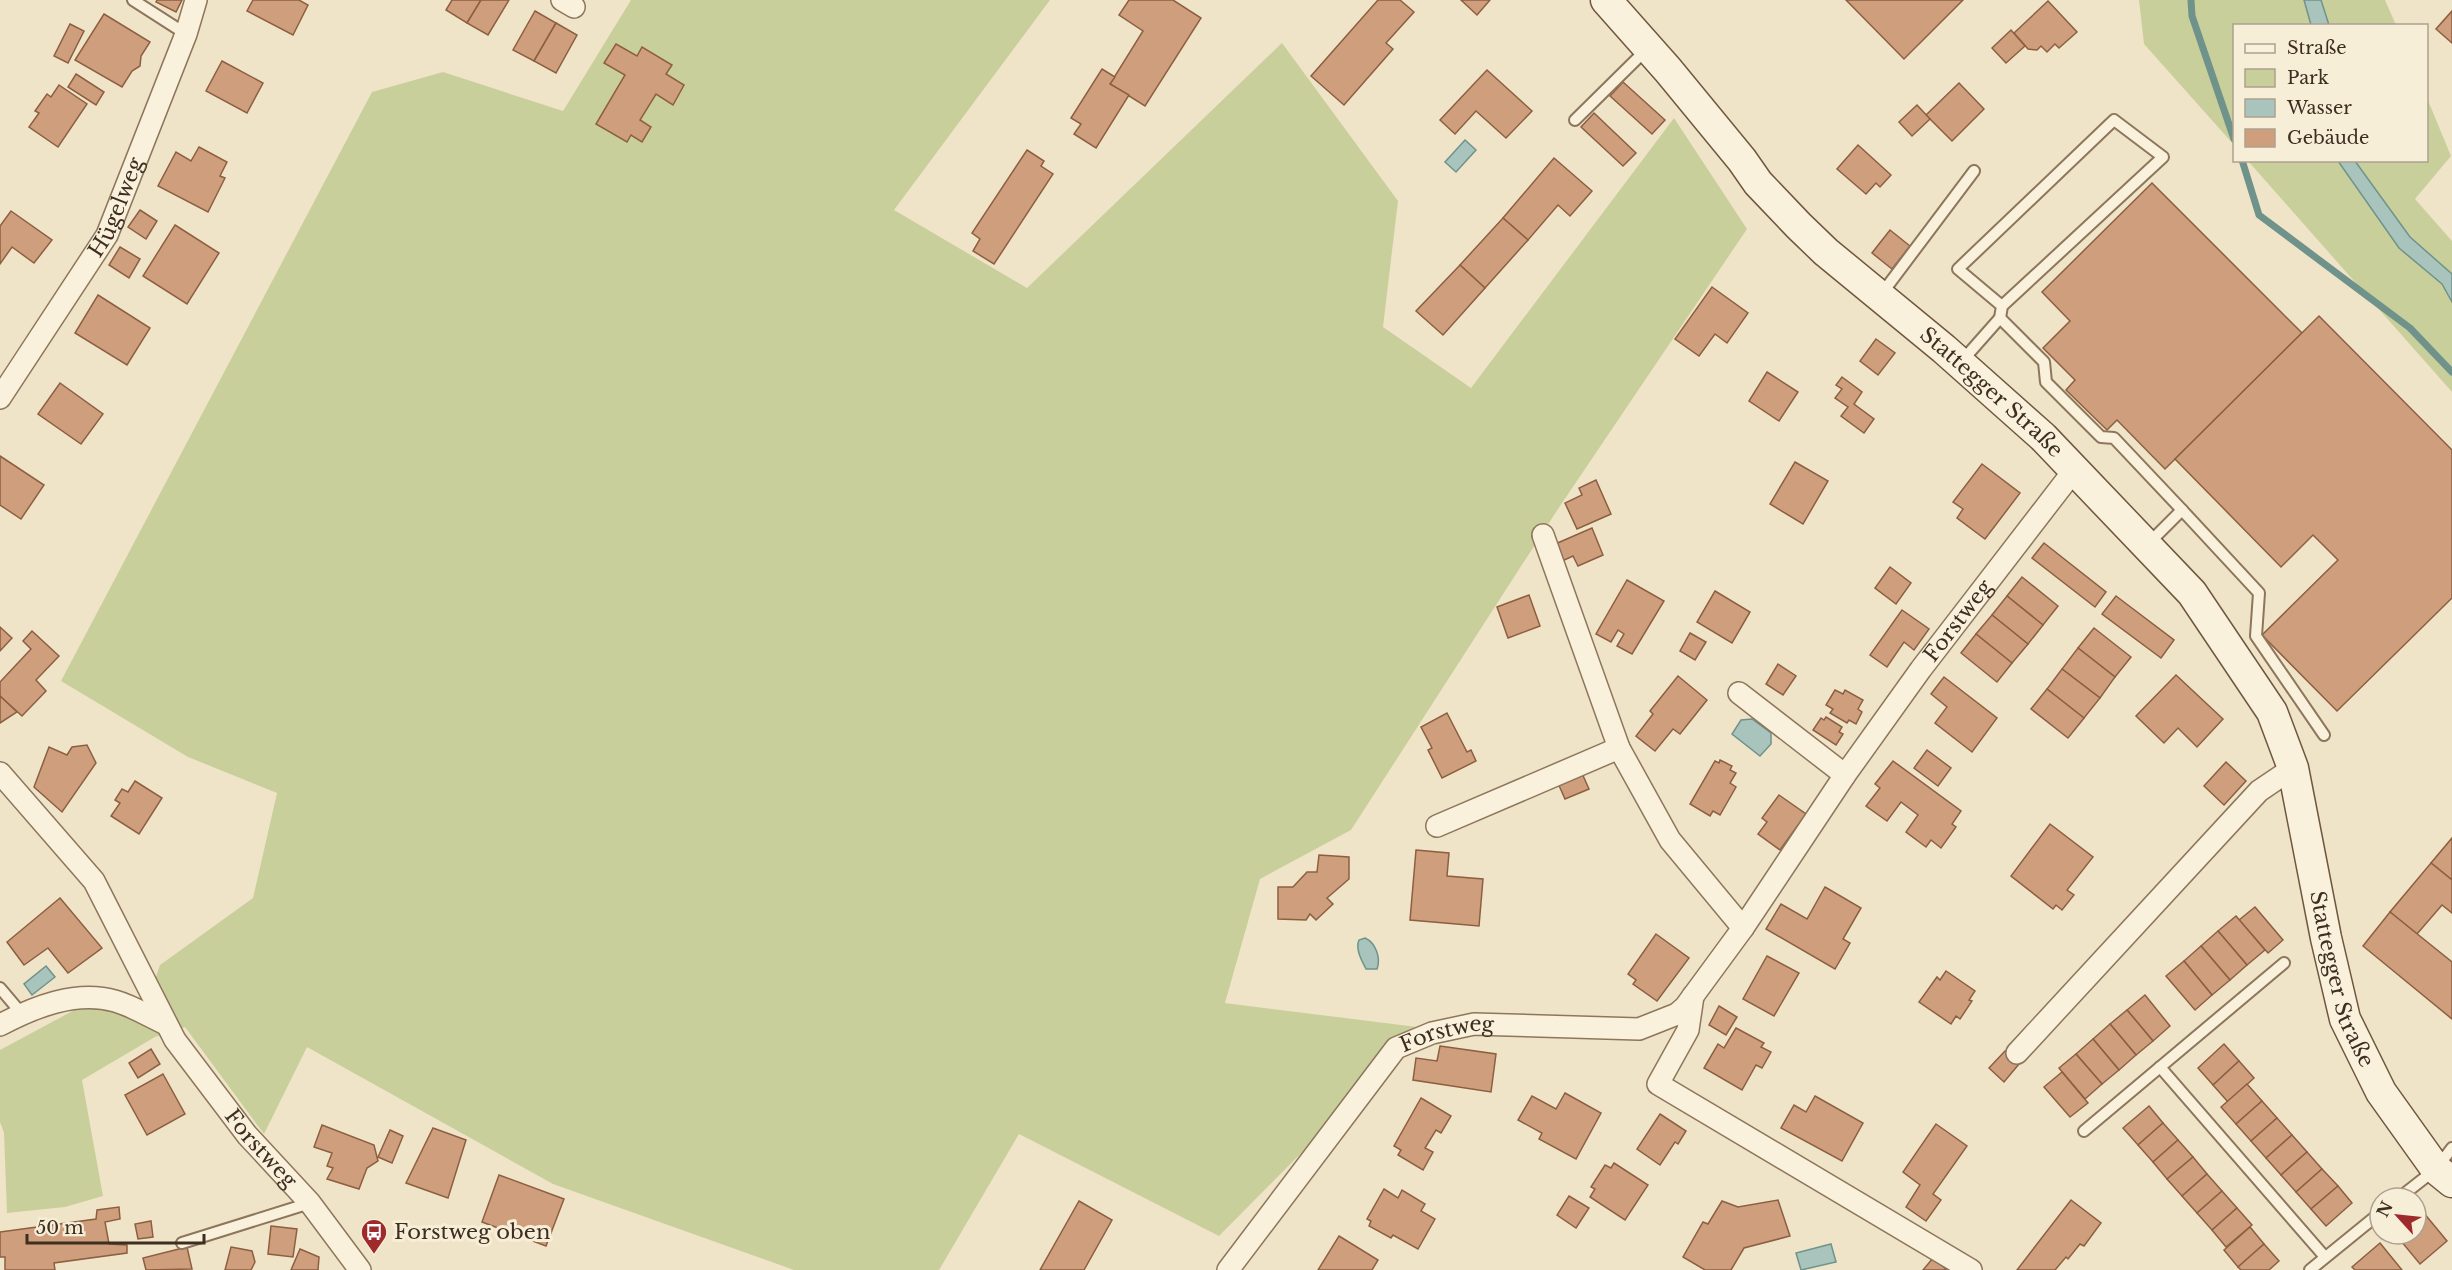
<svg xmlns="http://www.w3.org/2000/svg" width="2452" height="1270" viewBox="0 0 2452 1270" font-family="'Libre Baskerville',serif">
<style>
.green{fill:#c9cf9b}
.water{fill:#a9c4bc;stroke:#6f938a;stroke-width:1.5}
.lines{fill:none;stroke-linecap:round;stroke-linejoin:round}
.stream{stroke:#6f938a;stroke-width:7}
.building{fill:#cf9f7d;stroke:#8d5f41;stroke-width:1.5}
.service-casing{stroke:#8d765c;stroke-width:14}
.minor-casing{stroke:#8d765c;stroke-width:24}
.secondary-casing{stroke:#6f573f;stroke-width:33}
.service{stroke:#faf1dc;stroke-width:10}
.minor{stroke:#faf1dc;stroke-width:21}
.secondary{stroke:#faf1dc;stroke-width:30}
.labels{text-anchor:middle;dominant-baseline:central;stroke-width:6;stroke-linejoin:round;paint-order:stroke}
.street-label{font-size:21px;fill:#3d2e20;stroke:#f7eed8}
.poi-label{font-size:21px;fill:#3d2e20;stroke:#f7eed8;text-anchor:start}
</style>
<rect width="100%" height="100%" fill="#f0e4c8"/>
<g class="green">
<polygon points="631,0 1050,0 894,210 1027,288 1282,43 1398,201 1383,327 1471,388 1674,118 1747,229 1558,509 1351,830 1260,879 1225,1003 1425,1028 1219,1236 1019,1134 939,1270 794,1270 553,1184 307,1047 264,1134 185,1027 155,1037 82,1080 103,1196 65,1207 7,1213 4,1133 0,1122 0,1050 78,1008 147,1002 160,965 253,898 277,793 188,757 61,681 372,92 443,72 563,111"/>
<polygon points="2139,0 2385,0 2396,25 2234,26 2234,145 2144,44"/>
<polygon points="2427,98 2451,156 2415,199 2452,241 2452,392 2248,161 2426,160"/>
</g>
<g class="water">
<polygon points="2304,0 2321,0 2329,25 2311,25"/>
<polygon points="1465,140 1476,150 1456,172 1445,162"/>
<polygon points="2338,161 2355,161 2410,237 2452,274 2452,302 2442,284 2399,248"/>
<polygon points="1752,719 1771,733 1771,744 1760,756 1732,734 1741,720"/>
<path d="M 1365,938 C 1376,943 1381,958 1377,969 L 1366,969 C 1362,961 1355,949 1359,940 Z"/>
<polygon points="46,966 55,977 32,995 24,984"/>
<polygon points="1831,1244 1836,1262 1801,1270 1796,1253"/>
</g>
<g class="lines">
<g class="stream">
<polyline points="2191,0 2192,16 2234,139"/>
<polyline points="2242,160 2259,215 2410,328 2452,372"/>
</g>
</g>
<g class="building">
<polygon points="157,0 182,0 176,12 156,2"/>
<polygon points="253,0 299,0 308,5 293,35 247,11"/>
<polygon points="452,0 481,0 467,23 446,10"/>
<polygon points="481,0 509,0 488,35 467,23"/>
<polygon points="1129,0 1173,0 1201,18 1145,106 1110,84 1143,31 1119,15"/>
<polygon points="1378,0 1400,0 1414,12 1386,43 1393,49 1344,105 1311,76"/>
<polygon points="1461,0 1490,0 1477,15"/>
<polygon points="1846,0 1963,0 1904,59"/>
<polygon points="2048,1 2077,32 2059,48 2055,44 2047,52 2041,46 2037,50 2028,49 2014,33"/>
<polygon points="535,11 556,23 534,61 513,50"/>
<polygon points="2452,11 2452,43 2436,29"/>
<polygon points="104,14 150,42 141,56 140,66 132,71 122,87 75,60"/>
<polygon points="556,23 577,35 556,73 534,61"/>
<polygon points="70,24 84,31 68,63 54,56"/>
<polygon points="2011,30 2025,46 2006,63 1992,48"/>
<polygon points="616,44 637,56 642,47 672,65 666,74 684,85 673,105 656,94 640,120 651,127 642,142 631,135 627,142 596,124 625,75 604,63"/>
<polygon points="222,61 263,83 247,113 206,91"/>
<polygon points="1102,69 1115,77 1110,84 1129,95 1096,148 1074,134 1081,124 1071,118"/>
<polygon points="1487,70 1532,111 1506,138 1476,111 1455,134 1440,120"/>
<polygon points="76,74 104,92 96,105 68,87"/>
<polygon points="1623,82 1665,120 1652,134 1610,96"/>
<polygon points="1959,83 1984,109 1952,141 1926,115"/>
<polygon points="59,85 87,104 58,147 29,127 39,113 35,111 47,94 51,97"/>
<polygon points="1917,105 1930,119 1912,136 1899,122"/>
<polygon points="1594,113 1636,153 1623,166 1581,127"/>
<polygon points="1858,145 1891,175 1880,187 1876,183 1866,194 1837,169"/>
<polygon points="199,147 227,162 220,176 225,178 208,212 158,186 176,152 191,161"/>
<polygon points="1027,150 1044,161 1041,166 1053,174 994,264 973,251 980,239 972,233"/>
<polygon points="1554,158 1592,191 1570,216 1558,205 1528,240 1503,218"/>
<polygon points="2152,183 2302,333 2165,469 2117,420 2107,430 2066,390 2075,380 2043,348 2070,321 2042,292"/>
<polygon points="140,210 157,221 146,239 128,227"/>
<polygon points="11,211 52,240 34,263 12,247 0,264 0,226"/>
<polygon points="1503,218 1528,240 1485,288 1460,265"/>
<polygon points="175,225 219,253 187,304 143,276"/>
<polygon points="1890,230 1910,246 1892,269 1872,253"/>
<polygon points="120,247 140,259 129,278 109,265"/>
<polygon points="1460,265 1485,288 1443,335 1416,311"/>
<polygon points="1712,287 1748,313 1727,343 1715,334 1699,356 1675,339"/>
<polygon points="98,295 150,328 127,365 75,333"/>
<polygon points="2319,316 2452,450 2452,598 2337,711 2262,635 2338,560 2313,535 2281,567 2175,459"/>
<polygon points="1876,339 1895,353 1878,375 1860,361"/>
<polygon points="1767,372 1798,392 1779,421 1749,401"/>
<polygon points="1842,377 1862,392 1854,404 1874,419 1864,433 1841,416 1848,407 1835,398 1842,389 1836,385"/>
<polygon points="60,383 103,414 81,444 38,414"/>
<polygon points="0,456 44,485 21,519 0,505"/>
<polygon points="1795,462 1828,481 1803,524 1770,504"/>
<polygon points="1982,464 2020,493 1985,539 1957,518 1963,509 1953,502"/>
<polygon points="1596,480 1611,514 1577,529 1565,503 1582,495 1579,488"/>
<polygon points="1592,528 1603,555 1578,566 1573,556 1560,562 1553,545"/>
<polygon points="2044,543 2106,592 2095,607 2032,558"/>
<polygon points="1890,567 1911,583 1896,604 1875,588"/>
<polygon points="2022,577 2058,606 2043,625 2007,596"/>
<polygon points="1627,580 1664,601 1632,654 1617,646 1624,634 1618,630 1611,642 1596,634"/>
<polygon points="1715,591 1750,612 1732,643 1697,622"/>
<polygon points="1529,595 1540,626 1508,638 1497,607"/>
<polygon points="2007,596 2043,625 2028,644 1992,615"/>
<polygon points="2116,596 2174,640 2161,658 2102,614"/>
<polygon points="1902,610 1929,629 1914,650 1904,642 1887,667 1870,655"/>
<polygon points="1992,615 2028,644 2012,663 1976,634"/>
<polygon points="0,627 12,638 0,651"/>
<polygon points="2094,628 2131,657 2115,677 2078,648"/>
<polygon points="32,631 59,656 36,680 46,691 22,716 0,696 0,682 31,649 23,641"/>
<polygon points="1690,633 1706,642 1695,660 1680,651"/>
<polygon points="1976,634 2012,663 1997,682 1961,653"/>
<polygon points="2078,648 2115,677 2100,698 2062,669"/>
<polygon points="1778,664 1796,676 1783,695 1766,684"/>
<polygon points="2062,669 2100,698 2084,718 2047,689"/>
<polygon points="2176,675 2223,719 2197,747 2178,728 2164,743 2136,716"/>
<polygon points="1678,676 1707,700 1680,734 1673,729 1655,751 1636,736 1653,714 1650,711"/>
<polygon points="1944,677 1997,718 1972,752 1935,723 1947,707 1931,694"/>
<polygon points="2047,689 2084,718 2068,738 2031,709"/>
<polygon points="1835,690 1843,694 1845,690 1863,700 1858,709 1862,712 1856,724 1849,720 1847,723 1830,713 1833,709 1826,705"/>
<polygon points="0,696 17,712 0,723"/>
<polygon points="1447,713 1467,752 1471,750 1476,761 1442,778 1428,750 1432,748 1421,727"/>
<polygon points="1826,717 1842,727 1839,732 1843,734 1836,745 1813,730 1821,718 1824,720"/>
<polygon points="87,745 96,763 62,812 34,787 49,747 67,755 72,747"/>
<polygon points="1927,750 1951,768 1938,786 1914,768"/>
<polygon points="1720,760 1732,766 1730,770 1736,773 1730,783 1736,787 1720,815 1713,811 1710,816 1690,804 1715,761 1719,763"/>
<polygon points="1893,761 1961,811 1952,824 1956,827 1941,848 1931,840 1926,847 1906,832 1918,815 1901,802 1887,821 1866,806 1880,788 1875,784"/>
<polygon points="2226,762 2246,781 2224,805 2204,786"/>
<polygon points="1581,771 1589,789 1565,799 1557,781"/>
<polygon points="135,781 162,798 139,834 111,816 120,803 115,800 122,789 128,792"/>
<polygon points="1779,795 1806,814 1780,850 1758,834 1767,822 1762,818"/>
<polygon points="2050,824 2093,857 2067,890 2074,895 2062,910 2056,905 2053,909 2011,876"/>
<polygon points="2452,838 2452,880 2431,863"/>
<polygon points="1416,850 1449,853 1447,876 1483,879 1479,926 1410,920"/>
<polygon points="1319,855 1349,857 1349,879 1327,898 1333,904 1316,920 1310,914 1306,920 1278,919 1278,887 1293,887 1307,872 1317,872"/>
<polygon points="2431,863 2452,880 2452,913 2442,905 2417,934 2390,912"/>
<polygon points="1825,887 1861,908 1843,939 1850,943 1835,969 1766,929 1781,904 1807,919"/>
<polygon points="60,898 102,948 68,973 48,948 24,965 7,942"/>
<polygon points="2255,907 2283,940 2268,953 2239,920"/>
<polygon points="2390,912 2452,962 2452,1019 2363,946"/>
<polygon points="2236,916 2265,950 2247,965 2218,931"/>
<polygon points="2218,931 2247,965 2230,980 2201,946"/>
<polygon points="1656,934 1689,958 1657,1001 1633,984 1636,980 1628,974"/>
<polygon points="2201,946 2230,980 2212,995 2184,961"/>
<polygon points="1767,956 1799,973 1774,1016 1743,999"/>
<polygon points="2184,961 2212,995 2195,1010 2166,976"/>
<polygon points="1946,971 1975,991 1969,1000 1972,1001 1960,1019 1956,1016 1951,1024 1919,1002 1937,977 1940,980"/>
<polygon points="2145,995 2170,1026 2153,1041 2127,1010"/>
<polygon points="1719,1006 1737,1017 1726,1035 1709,1025"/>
<polygon points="2127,1010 2153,1041 2136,1055 2110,1024"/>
<polygon points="2110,1024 2136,1055 2119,1070 2093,1039"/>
<polygon points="1736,1028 1764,1043 1761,1047 1771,1052 1762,1068 1756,1065 1742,1090 1704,1068 1718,1044 1724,1048"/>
<polygon points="2093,1039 2119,1070 2102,1084 2076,1054"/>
<polygon points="2224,1044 2239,1061 2213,1085 2198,1068"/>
<polygon points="1440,1046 1496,1054 1491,1092 1413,1080 1416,1058 1437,1061"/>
<polygon points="151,1049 160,1064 138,1078 129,1063"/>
<polygon points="2005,1051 2019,1064 2004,1082 1989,1068"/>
<polygon points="2076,1054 2102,1084 2085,1099 2059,1068"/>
<polygon points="2239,1061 2254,1078 2228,1102 2213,1085"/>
<polygon points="2062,1072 2088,1103 2070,1117 2044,1087"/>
<polygon points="163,1074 185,1114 147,1135 125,1095"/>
<polygon points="2247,1084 2262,1101 2236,1124 2221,1107"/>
<polygon points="1565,1093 1601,1113 1576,1159 1539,1139 1542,1133 1518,1120 1532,1096 1556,1109"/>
<polygon points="1815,1096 1863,1123 1842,1161 1781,1128 1794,1105 1806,1112"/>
<polygon points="1421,1098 1451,1116 1441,1133 1436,1130 1425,1148 1433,1152 1423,1170 1398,1155 1401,1150 1394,1146"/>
<polygon points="2262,1101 2277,1118 2251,1141 2236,1124"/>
<polygon points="2149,1106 2163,1123 2138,1145 2123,1128"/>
<polygon points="1660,1114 1686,1131 1678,1144 1675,1142 1660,1165 1637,1149"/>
<polygon points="2277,1118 2292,1135 2266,1158 2251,1141"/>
<polygon points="2163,1123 2178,1140 2153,1162 2138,1145"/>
<polygon points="1936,1124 1967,1146 1933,1194 1941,1200 1926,1221 1906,1207 1920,1185 1903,1172"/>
<polygon points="322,1125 374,1145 378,1161 367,1168 359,1189 327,1179 333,1168 327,1166 332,1153 314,1147"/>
<polygon points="433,1128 466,1140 448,1198 406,1183"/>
<polygon points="390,1130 403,1136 392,1163 378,1157"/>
<polygon points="2292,1135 2307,1152 2281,1175 2266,1158"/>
<polygon points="2178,1140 2193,1157 2167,1179 2153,1162"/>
<polygon points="2307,1152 2322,1169 2296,1192 2281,1175"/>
<polygon points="2193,1157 2207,1174 2182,1196 2167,1179"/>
<polygon points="1614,1163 1648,1185 1625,1220 1590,1197 1595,1189 1591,1187 1605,1165 1611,1168"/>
<polygon points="2322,1169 2338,1186 2311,1209 2296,1192"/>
<polygon points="2207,1174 2222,1191 2197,1213 2182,1196"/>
<polygon points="499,1175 564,1199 546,1246 482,1222"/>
<polygon points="2338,1186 2352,1203 2326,1226 2311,1209"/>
<polygon points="1384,1189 1398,1198 1402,1190 1425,1204 1421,1211 1435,1219 1418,1249 1393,1235 1391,1238 1369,1226 1371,1221 1367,1219"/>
<polygon points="2222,1191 2237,1208 2212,1230 2197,1213"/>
<polygon points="1569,1196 1589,1208 1576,1228 1557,1215"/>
<polygon points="1778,1200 1790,1236 1744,1248 1731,1270 1705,1270 1683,1257 1703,1222 1708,1224 1722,1201 1738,1207"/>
<polygon points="2071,1200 2101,1223 2084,1246 2080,1244 2068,1259 2066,1257 2055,1270 2017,1270"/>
<polygon points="1079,1201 1112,1220 1084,1270 1040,1270"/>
<polygon points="119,1207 120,1219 105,1222 109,1244 127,1245 127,1253 54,1263 55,1270 5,1270 5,1257 0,1257 0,1232 96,1219 97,1210"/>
<polygon points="2237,1208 2252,1225 2226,1247 2212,1230"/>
<polygon points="2423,1212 2447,1241 2420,1264 2396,1235 2416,1234 2416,1218"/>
<polygon points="151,1221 153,1237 138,1239 135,1224"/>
<polygon points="271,1226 297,1229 293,1257 268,1254"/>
<polygon points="2250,1227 2264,1244 2238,1267 2224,1250"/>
<polygon points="1339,1236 1378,1260 1372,1270 1318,1270"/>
<polygon points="2380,1243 2402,1270 2355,1270 2352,1267"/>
<polygon points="2264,1244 2279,1261 2269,1270 2241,1270 2238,1267"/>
<polygon points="187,1247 192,1269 146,1270 143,1258"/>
<polygon points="231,1247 252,1251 255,1262 251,1270 225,1270"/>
<polygon points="300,1249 319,1257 318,1270 291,1270"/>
<polygon points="1933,1258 1947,1270 1923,1270"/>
</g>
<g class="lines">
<g class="service-casing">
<g id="service">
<polyline points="133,0 186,34"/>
<polyline points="1575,120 1647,49"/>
<polyline points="1880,296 1974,171"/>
<polyline points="2000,318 2002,306 2163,157 2114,120 1958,269 2002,306"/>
<polyline points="1962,361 2000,318 2044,362 2046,382 2101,437 2114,438 2182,510"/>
<polyline points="2147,545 2182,510 2259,593 2256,636 2324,735"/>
<polyline points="0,988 22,1014"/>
<polyline points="2160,1067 2325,1257"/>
<polyline points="2084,1131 2284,963"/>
<polyline points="2399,1198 2436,1169 2452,1148"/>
<polyline points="182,1243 310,1203"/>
<polyline points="2310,1270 2380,1213"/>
</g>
</g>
<g class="minor-casing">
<g id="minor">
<polyline points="562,0 574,7"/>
<path id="s1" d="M 0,398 L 107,235 L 186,34 L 196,0"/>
<polyline points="1543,535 1619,748"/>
<polyline points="1739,693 1845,775"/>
<path id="s2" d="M 0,773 L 94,881 L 175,1040 L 247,1135 L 310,1203 L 360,1270"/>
<polyline points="1437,826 1619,748 1670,840 1743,928"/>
<polyline points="1693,996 1688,1030 1658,1084 1971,1270"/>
<path d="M 0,1025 C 34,1007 76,990 115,1001 C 133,1006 150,1017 166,1024"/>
<polyline points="2017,1053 2259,791 2293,768"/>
<path id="s3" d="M 1228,1270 L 1396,1048 L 1432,1033 L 1474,1024 L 1639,1029 L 1677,1014 L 1685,1007 L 1743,928 L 1845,775 L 1921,669 L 2075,469"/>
</g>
</g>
<g class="secondary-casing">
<g id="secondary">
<path id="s4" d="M 1606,0 L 1668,70 L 1742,160 L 1758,183 L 1799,226 L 1826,252 L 1944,349 L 2043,437 L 2192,593 L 2272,712 L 2293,768 L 2326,938 L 2345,1019 L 2381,1092 L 2436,1169 L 2452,1182"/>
</g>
</g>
<use href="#service" class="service"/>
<use href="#minor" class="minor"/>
<use href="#secondary" class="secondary"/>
</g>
<defs>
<g id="bus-pin" transform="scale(1.35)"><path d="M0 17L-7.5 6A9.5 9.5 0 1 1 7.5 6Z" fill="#9e2a2b" stroke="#f7eed8"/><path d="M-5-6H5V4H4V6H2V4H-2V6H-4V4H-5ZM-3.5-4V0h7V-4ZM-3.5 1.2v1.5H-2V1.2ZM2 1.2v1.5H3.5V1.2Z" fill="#fff"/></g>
</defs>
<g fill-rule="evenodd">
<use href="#bus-pin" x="374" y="1232"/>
</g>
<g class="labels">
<g class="street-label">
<text stroke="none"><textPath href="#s1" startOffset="224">Hügelweg</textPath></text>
<text stroke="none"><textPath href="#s4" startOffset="552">Stattegger Straße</textPath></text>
<text stroke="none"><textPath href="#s3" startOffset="1050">Forstweg</textPath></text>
<text stroke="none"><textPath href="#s4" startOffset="1256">Stattegger Straße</textPath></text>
<text stroke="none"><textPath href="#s3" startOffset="332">Forstweg</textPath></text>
<text stroke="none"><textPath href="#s2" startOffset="460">Forstweg</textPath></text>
</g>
<g class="poi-label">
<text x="394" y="1232">Forstweg oben</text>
</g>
</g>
<rect x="2233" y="24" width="195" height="138" fill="#f7eed8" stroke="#ada18e" stroke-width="1.5"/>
<rect x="2245" y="44" width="30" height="9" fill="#faf1dc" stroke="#ada18e" stroke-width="1.5"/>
<text x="2287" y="54" font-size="18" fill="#3d2e20">Straße</text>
<rect x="2245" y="69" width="30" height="18" fill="#c9cf9b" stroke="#ada18e" stroke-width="1.5"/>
<text x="2287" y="84" font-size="18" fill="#3d2e20">Park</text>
<rect x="2245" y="99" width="30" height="18" fill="#a9c4bc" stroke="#ada18e" stroke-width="1.5"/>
<text x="2287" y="114" font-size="18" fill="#3d2e20">Wasser</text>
<rect x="2245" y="129" width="30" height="18" fill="#cf9f7d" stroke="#ada18e" stroke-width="1.5"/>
<text x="2287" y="144" font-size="18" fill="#3d2e20">Gebäude</text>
<g transform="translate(2398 1216) rotate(297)"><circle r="28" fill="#f7eed8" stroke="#ada18e" stroke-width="1.5"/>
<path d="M0-4.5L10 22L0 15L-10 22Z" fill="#9e2a2b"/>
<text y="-9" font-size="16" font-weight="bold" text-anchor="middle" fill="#3d2e20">N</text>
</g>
<path d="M27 1234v9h177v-9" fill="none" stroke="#3d2e20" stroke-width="3"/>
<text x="36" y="1234" font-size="18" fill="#3d2e20" stroke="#f7eed8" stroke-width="4.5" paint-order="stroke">50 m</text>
</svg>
